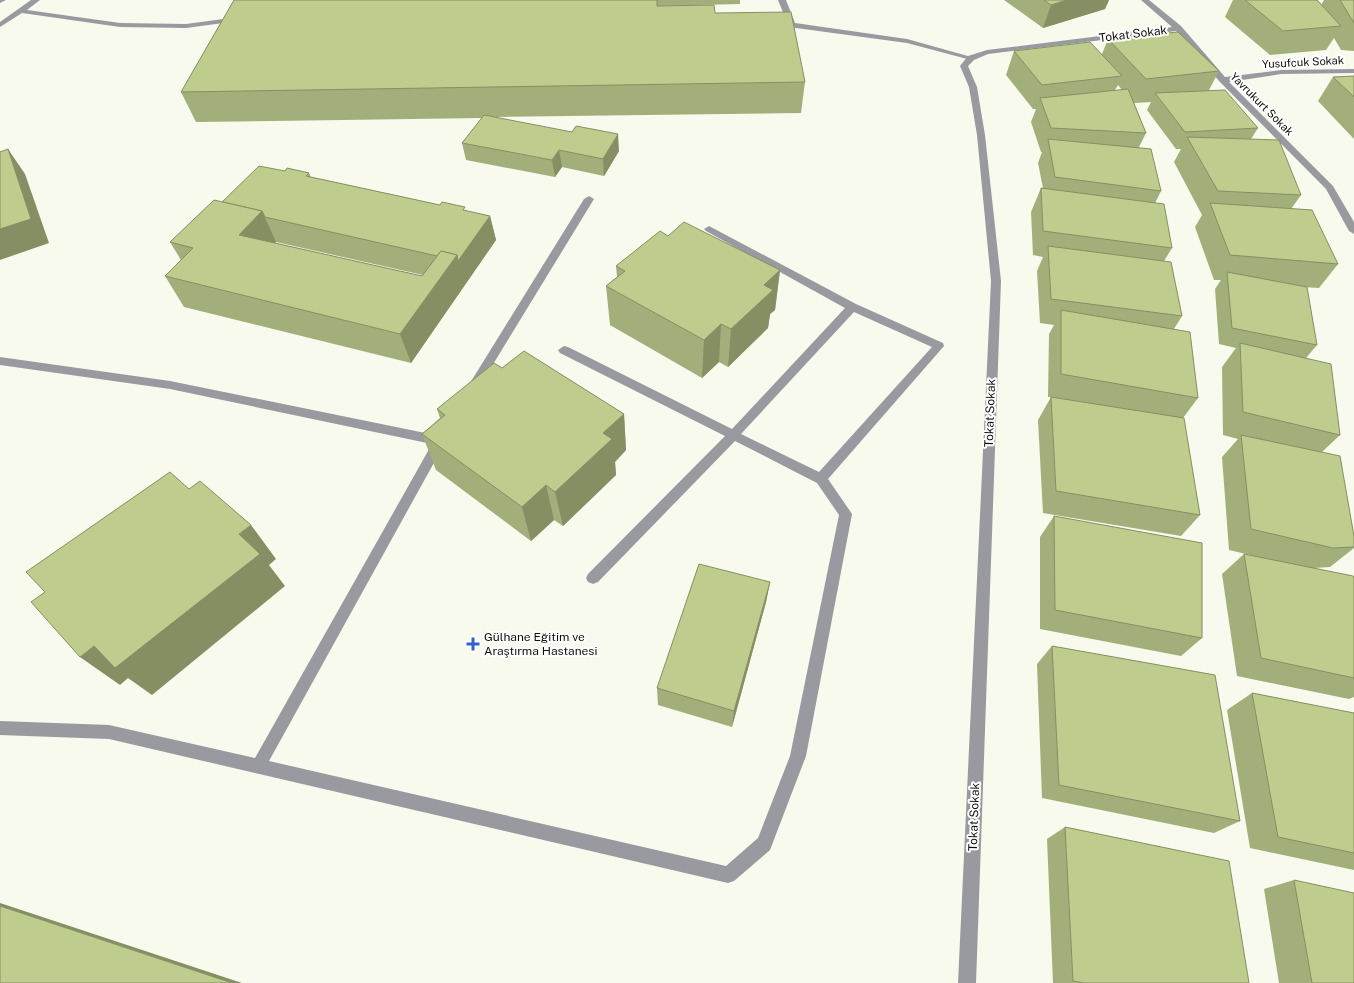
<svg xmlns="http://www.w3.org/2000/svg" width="1354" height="983" viewBox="0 0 1354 983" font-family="'Public Sans',sans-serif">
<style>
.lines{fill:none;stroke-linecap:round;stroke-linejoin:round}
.lane{fill:#989aa0;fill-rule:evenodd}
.street{fill:#989aa0;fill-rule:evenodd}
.wall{fill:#a3af7a;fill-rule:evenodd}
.shaded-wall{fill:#858f63}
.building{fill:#becc8e;stroke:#858f63}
.poi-dot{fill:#3260cf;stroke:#fff;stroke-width:2}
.labels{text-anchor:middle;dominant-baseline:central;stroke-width:4;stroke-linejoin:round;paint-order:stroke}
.far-street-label{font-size:11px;fill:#0f100c;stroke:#fff}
.street-label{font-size:12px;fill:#0f100c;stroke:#fff}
.poi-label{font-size:12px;fill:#0f100c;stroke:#fff;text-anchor:start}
</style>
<rect width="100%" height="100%" fill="#f7faec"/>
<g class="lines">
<g class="lane">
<polygon points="0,0 6,0 0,3"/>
<polygon points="31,0 40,0 27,10 120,23 186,24 238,17 242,19 238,21 186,28 120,27 22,13 0,27 0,22"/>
<polygon points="778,0 786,0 795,23 907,39 975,58 971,60 907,43 774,25 774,21 787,22"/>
<polygon points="589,196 594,199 478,389 470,389 468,386 470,383 584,199"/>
<path d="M 709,226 L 856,304 L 943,343 L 944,346 L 828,479 L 852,514 L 806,756 L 770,850 L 734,881 L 728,883 L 109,739 L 0,735 L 0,721 L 109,725 L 255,758 L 432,444 L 170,389 L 0,365 L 0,357 L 170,381 L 440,436 L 444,438 L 446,441 L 269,761 L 726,866 L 758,838 L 790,756 L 839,515 L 817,483 L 735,441 L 598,582 L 593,584 L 588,582 L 586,578 L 588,574 L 725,436 L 560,353 L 558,350 L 564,346 L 568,347 L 732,429 L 845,308 L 706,231 L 704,229 ZM 854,312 L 932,347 L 819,472 L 741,434 Z"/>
</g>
<polygon class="street" points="1141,0 1149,0 1181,26 1225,77 1281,70 1354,69 1354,73 1281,74 1229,82 1333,186 1354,222 1354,234 1349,231 1326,189 1220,82 1176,31 988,54 974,60 968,66 977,87 985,135 1001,281 976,983 958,983 991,281 977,135 969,87 960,66 968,56 987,50 1172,27"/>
</g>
<g class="wall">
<polygon points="234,0 740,0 740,4 657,6 715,13 805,82 801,113 496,117 619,151 604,176 562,167 555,177 466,160 462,143 482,118 196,122 181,92"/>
<polygon points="1004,0 1109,0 1105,9 1043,28"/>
<polygon points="1233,0 1317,0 1321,5 1324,0 1354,0 1354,51 1341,50 1334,38 1326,50 1270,55 1225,17"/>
<path d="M 1108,39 L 1219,71 L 1209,90 L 1258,128 L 1251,139 L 1301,195 L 1291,209 L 1338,264 L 1319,288 L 1302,287 L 1317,345 L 1306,358 L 1340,435 L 1322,452 L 1354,536 L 1354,548 L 1330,567 L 1314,568 L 1354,578 L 1354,697 L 1349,699 L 1237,676 L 1222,574 L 1244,554 L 1271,560 L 1229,550 L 1222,457 L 1238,439 L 1223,435 L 1222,367 L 1236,348 L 1219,344 L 1215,289 L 1221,280 L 1214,280 L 1195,227 L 1202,215 L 1174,162 L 1181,149 L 1176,149 L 1147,110 L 1151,102 L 1135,103 L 1134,103 L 1146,133 L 1139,147 L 1161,191 L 1155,203 L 1172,248 L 1164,261 L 1182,316 L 1174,329 L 1198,398 L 1183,418 L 1200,515 L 1181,536 L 1043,513 L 1038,420 L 1051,397 L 1048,397 L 1049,334 L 1054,325 L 1040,323 L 1037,271 L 1043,257 L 1033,255 L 1031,212 L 1041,188 L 1043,188 L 1038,163 L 1042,152 L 1041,152 L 1031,122 L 1036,109 L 1033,109 L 1006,75 L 1014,51 L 1102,54 ZM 1118,85 L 1122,90 L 1115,90 Z"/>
<polygon points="1354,76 1354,139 1318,101 1333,77"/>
<path d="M 285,171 L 309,173 L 311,177 L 490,216 L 496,240 L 411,363 L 184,307 L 165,276 L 181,260 L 170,242 L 222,202 ZM 276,242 L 423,275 L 422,276 L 275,243 Z"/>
<polygon points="668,236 780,270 775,310 770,314 768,328 728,367 719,362 702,378 610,325 606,286 617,277 616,266"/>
<polygon points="502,368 624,414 626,450 615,462 616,475 563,526 554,520 531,541 436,470 422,434 440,418 437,409"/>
<polygon points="1054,516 1202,638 1181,656 1040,629 1040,537"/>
<polygon points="770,582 766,602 732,727 658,705 657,688"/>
<polygon points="1052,646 1240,821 1214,833 1042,798 1037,664"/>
<polygon points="1252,693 1354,713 1354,870 1250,848 1227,710"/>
<polygon points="1065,827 1249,983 1053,983 1047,839"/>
<polygon points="1294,880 1354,983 1279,983 1264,889"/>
</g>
<g class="shaded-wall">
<polygon points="1067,0 1109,0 1105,9 1043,28 1051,5"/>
<polygon points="618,134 619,151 604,176 603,159"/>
<polygon points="8,149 25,174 49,243 0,260 0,229"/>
<polygon points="559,150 562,167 555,177 552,160"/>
<polygon points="262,211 276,242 255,265 239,235"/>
<polygon points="490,216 496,240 411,363 400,334 457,255"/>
<polygon points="780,270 775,310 770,314 768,328 728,367 731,329 764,285"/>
<polygon points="721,324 719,362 702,378 704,340"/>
<polygon points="624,414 626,450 615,462 616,475 563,526 555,492 603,433"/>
<polygon points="546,485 554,520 531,541 522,507"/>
<polygon points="251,525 276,559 269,565 285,586 152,695 128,678 120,685 80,657"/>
<polygon points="770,582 766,602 732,727 734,711"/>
<polygon points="0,903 242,983 232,983 0,906"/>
</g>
<g class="building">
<polygon points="234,0 657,0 657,6 714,5 715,13 791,12 805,82 181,92"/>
<polygon points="1044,0 1067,0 1051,5"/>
<polygon points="1245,0 1317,0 1341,26 1283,31"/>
<polygon points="1340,0 1354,0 1354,23"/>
<polygon points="1178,32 1219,71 1146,79 1108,39"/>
<polygon points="1090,42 1122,76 1042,85 1014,51"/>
<polygon points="1354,76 1354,97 1333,77"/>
<polygon points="1128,89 1146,133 1051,128 1040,98"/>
<polygon points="1225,90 1258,128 1185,132 1155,93"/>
<polygon points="484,115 572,132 576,126 618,134 603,159 559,150 552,160 462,143"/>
<polygon points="1187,137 1279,140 1301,195 1218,191"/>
<polygon points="1048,139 1151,149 1161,191 1055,177"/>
<polygon points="8,149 31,219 0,229 0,152"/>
<polygon points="259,166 285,171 287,168 309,173 306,176 440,205 442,202 465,207 463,210 490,216 458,261 457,255 441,251 437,256 265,217 262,211 222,202"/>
<polygon points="1041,188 1164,204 1172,248 1043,231"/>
<polygon points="214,200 262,211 239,235 422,276 441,251 457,255 400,334 165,276 193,248 170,242"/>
<polygon points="1210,203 1312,210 1338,264 1230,255"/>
<polygon points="684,222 780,270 764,285 773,290 731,329 721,324 704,340 606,286 625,271 616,266 660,231 668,236"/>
<polygon points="1048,246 1171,262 1182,316 1051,299"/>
<polygon points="1227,272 1307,287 1317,345 1232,328"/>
<polygon points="1061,310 1190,332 1198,398 1061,374"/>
<polygon points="1240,343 1331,364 1340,435 1243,412"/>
<polygon points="524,351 624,414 603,433 612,439 555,492 546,485 522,507 422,434 445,415 437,409 494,363 502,368"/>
<polygon points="1051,397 1184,418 1200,515 1056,491"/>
<polygon points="1241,435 1340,456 1354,536 1354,547 1333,548 1251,529"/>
<polygon points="170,472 189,489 200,481 251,525 239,534 260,554 115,668 94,646 80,657 31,602 45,592 26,572"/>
<polygon points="1054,516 1202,543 1202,638 1055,610"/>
<polygon points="1244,554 1353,576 1354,578 1354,678 1261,658"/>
<polygon points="699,564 770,582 734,711 657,688"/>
<polygon points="1052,646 1215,675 1240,821 1059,785"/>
<polygon points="1252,693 1354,713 1354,853 1278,837"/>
<polygon points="1065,827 1229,861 1249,983 1084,983 1073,981"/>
<polygon points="1294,880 1354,893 1354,983 1312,983"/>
<polygon points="0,906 232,983 0,983"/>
</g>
<path class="poi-dot" d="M470.5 636.5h5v5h5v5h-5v5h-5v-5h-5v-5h5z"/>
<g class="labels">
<g class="far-street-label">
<text transform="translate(1303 62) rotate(-3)">Yusufcuk Sokak</text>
<text transform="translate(1262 104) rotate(45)">Yavrukurt Sokak</text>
</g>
<g class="street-label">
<text transform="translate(1133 34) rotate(-7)">Tokat Sokak</text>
<text transform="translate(990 413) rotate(-88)">Tokat Sokak</text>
<text transform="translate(974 817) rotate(-88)">Tokat Sokak</text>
</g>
<g class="poi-label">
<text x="484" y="637">Gülhane Eğitim ve<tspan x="484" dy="14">Araştırma Hastanesi</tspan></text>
</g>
</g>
</svg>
